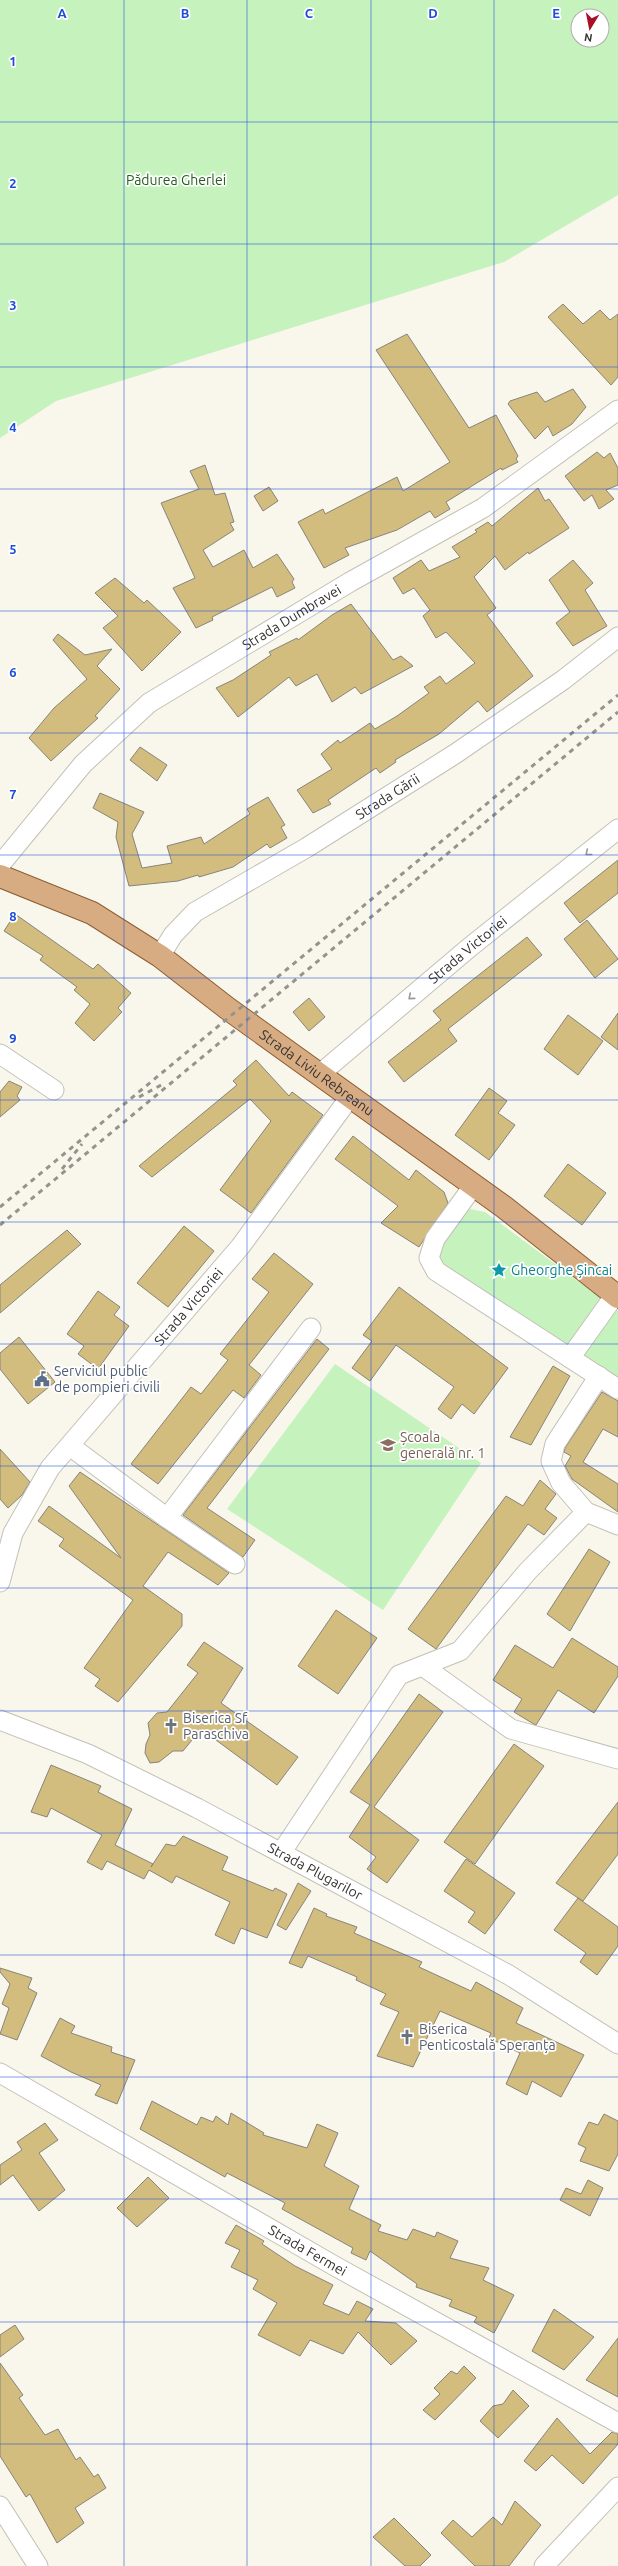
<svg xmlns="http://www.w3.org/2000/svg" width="618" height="2566" viewBox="0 0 618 2566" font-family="Ubuntu,sans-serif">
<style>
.green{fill:#c6f2be;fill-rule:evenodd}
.building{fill:#d3bd7e;stroke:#87847b}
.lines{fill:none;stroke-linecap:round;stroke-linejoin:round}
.minor-casing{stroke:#c3c0b7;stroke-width:21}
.major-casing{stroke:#8e5e31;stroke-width:24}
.minor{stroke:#fff;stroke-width:19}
.major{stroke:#d8ac83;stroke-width:22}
.rail{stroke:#95938c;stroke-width:3;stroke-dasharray:5 5;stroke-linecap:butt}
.oneway{stroke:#9a9998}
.grid{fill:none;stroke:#1d4ed8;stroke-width:1;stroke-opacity:0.55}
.labels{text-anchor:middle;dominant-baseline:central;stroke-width:3.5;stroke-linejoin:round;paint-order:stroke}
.park-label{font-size:14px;fill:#255e1b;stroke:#fff}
.street-label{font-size:14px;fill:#353330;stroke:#fff}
.culture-label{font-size:14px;fill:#0d838f;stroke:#fff;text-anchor:start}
.service-label{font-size:14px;fill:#4e5e75;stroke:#fff;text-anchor:start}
.education-label{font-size:14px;fill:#785e54;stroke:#fff;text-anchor:start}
.worship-label{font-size:14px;fill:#5b616d;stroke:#fff;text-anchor:start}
.grid-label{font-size:13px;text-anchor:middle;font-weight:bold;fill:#1d4ed8;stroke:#fff;stroke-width:3.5;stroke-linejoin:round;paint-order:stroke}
</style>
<rect width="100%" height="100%" fill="#f9f6ec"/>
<g class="green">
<path d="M 0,0 L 618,0 L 618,195 L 504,262 L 56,401 L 0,438 ZM 578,16 L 602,16 L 602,40 L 578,40 Z"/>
<polygon points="470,1209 485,1212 618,1311 618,1377 442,1266 438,1250 463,1212"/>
<polygon points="335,1364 481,1463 383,1610 227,1509"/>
</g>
<g class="building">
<polygon points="563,304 583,324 600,310 610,320 618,314 618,377 611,385 548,317"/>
<polygon points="407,334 469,428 496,415 518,456 516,459 518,462 502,470 501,468 446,502 450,509 435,518 430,511 397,530 345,548 349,555 324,568 298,522 323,509 325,514 397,477 403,491 450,462 376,350"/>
<polygon points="573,389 586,407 572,424 553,436 548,426 535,439 508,404 510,401 537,392 545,402"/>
<polygon points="597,452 604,458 610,453 618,468 618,485 606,490 614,499 599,509 592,495 584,501 565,476"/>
<polygon points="205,465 215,495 225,493 234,522 230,523 234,530 203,550 213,567 244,550 253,568 277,554 294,579 292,582 295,588 277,597 272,587 212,617 213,620 196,628 173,588 195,578 161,503 199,489 190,471"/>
<polygon points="269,487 278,501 263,511 254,496"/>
<polygon points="538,488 545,501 549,499 569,528 529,554 528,552 505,570 495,556 474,577 496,608 487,615 533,676 487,712 478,701 439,734 395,760 396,762 380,773 376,768 328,800 331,804 313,813 297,790 332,769 321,754 338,740 340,743 370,723 375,729 397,716 429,693 424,687 440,676 446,684 475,663 446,632 436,638 423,616 430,610 414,588 403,594 393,578 421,560 429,571 460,557 452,547 477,532 475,530 488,522 492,526"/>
<polygon points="573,560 593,583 585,590 607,626 573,646 556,623 570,612 549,580"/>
<polygon points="115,578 144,603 147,600 181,632 142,671 103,628 118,616 95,593"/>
<polygon points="351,604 393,660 401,656 413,666 361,694 355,687 332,702 317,674 296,686 289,677 238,717 216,688 233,680 271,655 269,652 297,638 298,640 332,615"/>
<polygon points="58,634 85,655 112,649 97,666 120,689 95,716 98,718 51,761 29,738 54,708 87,679 53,640"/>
<polygon points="140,747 167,765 157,781 130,760"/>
<polygon points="100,793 144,812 132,834 142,868 172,863 167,846 201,837 204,844 250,814 247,809 268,797 285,825 281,827 287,838 270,848 267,844 233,867 199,877 198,875 178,881 129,886 116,837 118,822 93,808"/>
<polygon points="618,860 618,893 580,923 564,903"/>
<polygon points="15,914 93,969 98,964 131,993 118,1008 122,1012 94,1041 75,1023 90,1004 74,990 77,987 40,960 43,956 4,931"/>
<polygon points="587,920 618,959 595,978 564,939"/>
<polygon points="527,937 542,955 448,1029 457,1041 404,1082 388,1062 441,1020 433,1011"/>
<polygon points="309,998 325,1017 309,1031 293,1012"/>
<polygon points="618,1013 618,1050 601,1037"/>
<polygon points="568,1015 603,1041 578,1075 544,1049"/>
<polygon points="256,1060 289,1096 292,1092 323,1115 251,1213 220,1190 271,1121 250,1099 152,1177 139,1166 237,1085 233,1081"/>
<polygon points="9,1081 22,1087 17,1096 20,1100 0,1117 0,1092"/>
<polygon points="489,1088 507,1101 498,1113 515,1125 489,1160 455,1135"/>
<polygon points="353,1136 409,1180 416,1170 444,1192 448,1203 419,1247 381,1223 398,1206 335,1159"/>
<polygon points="568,1164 606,1193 582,1225 544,1196"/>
<polygon points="184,1226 214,1251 168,1307 137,1283"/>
<polygon points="67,1230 81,1244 0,1313 0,1285"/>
<polygon points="274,1253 313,1284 249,1365 261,1375 244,1398 233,1390 158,1484 131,1464 191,1387 201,1394 228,1360 220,1354 269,1292 252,1279"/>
<polygon points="399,1287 508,1368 474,1414 462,1404 451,1419 438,1409 454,1387 396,1345 370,1381 352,1368 372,1341 363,1335"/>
<polygon points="98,1291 120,1307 114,1315 129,1326 98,1369 78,1354 84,1346 67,1334"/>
<polygon points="19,1337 55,1382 28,1404 0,1369 0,1353"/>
<polygon points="317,1339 329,1349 207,1508 255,1540 243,1557 183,1515"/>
<polygon points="553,1366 570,1376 531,1445 510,1437"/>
<polygon points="602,1392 618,1401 618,1437 603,1429 583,1462 618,1484 618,1512 572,1479 565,1466 571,1456 564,1452 565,1448"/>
<polygon points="0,1449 30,1482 22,1495 8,1508 0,1499"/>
<polygon points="80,1472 229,1573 218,1585 168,1552 143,1586 182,1614 182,1626 118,1702 95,1686 100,1679 84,1668 133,1600 59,1546 64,1539 38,1521 49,1506 121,1558 69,1486"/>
<polygon points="540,1480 556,1494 545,1509 557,1518 544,1535 528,1524 436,1649 408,1629 506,1496 523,1506"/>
<polygon points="589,1549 610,1562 570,1631 547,1614"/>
<polygon points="336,1610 377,1638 338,1694 298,1666"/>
<polygon points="572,1638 618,1667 618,1676 594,1713 558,1690 536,1725 532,1723 514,1712 522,1699 493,1680 515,1645 553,1668"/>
<polygon points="204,1642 243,1668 221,1703 298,1757 277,1785 201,1729 183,1751 173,1751 159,1762 150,1763 145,1753 146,1744 150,1735 148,1723 157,1713 167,1712 198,1673 187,1665"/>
<polygon points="419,1694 443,1712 374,1807 419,1840 387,1883 367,1869 376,1857 349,1837 370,1805 350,1792"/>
<polygon points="514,1744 544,1766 475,1864 444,1842"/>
<polygon points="51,1765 101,1786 98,1792 132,1809 115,1845 153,1864 151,1867 166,1844 175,1846 183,1836 228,1857 222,1870 273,1891 275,1888 287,1894 267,1938 241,1928 234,1944 215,1935 230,1902 176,1876 172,1883 149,1870 144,1879 107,1861 102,1870 87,1862 102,1835 51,1808 47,1817 31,1812"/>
<polygon points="618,1802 618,1854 583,1901 578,1898 618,1927 618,1946 597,1975 580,1962 586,1953 554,1930 578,1898 556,1883"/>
<polygon points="466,1859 515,1893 485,1934 468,1922 475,1912 444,1891"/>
<polygon points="298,1883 311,1891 286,1930 277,1925"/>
<polygon points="314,1908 327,1914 326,1916 357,1927 354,1933 422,1962 419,1967 471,1991 476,1982 523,2008 516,2023 584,2055 561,2097 532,2081 527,2095 506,2084 520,2053 489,2038 491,2033 440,2011 413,2067 377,2056 399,2012 380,2004 386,1994 356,1980 357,1977 308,1956 302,1968 289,1963"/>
<polygon points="0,1968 32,1978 28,1988 37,1993 17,2040 0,2034 9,2008 2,2004 10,1984 0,1972"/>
<polygon points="60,2018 75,2026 71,2033 112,2047 111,2052 135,2060 117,2104 95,2095 101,2085 71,2072 41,2056"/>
<polygon points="152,2101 197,2125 201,2117 213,2122 216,2116 228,2125 231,2113 264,2133 263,2135 307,2148 317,2124 338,2133 324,2166 359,2186 349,2209 381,2225 378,2231 407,2240 413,2229 435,2237 437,2232 458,2241 450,2258 489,2268 483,2280 514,2295 494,2333 474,2322 477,2317 449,2306 452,2300 416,2287 417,2284 370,2251 366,2260 351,2253 353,2248 282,2209 285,2203 227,2173 225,2177 140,2129"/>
<polygon points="604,2114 618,2121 618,2154 609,2171 580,2161 586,2148 578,2144 589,2122 598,2125"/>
<polygon points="45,2123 58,2140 39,2153 65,2190 39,2211 13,2175 0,2185 0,2165 22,2150 17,2142"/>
<polygon points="148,2177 169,2198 137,2227 117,2208"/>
<polygon points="588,2180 603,2188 590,2216 560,2200 566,2188 581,2194"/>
<polygon points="236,2225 264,2241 262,2244 295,2266 333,2285 323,2304 349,2315 357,2301 373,2309 365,2321 396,2323 417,2341 391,2365 358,2332 343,2354 310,2340 300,2356 258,2335 277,2303 253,2289 258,2280 231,2267 240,2250 225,2243"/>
<polygon points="554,2309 594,2337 564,2370 532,2351"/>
<polygon points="15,2325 24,2339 0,2357 0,2335"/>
<polygon points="618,2338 618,2397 586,2380"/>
<polygon points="0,2363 23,2395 19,2398 45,2435 58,2429 76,2460 80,2457 94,2477 98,2474 106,2488 75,2508 84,2523 57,2543 30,2494 26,2497 0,2456"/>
<polygon points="464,2366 476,2378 435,2420 423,2410 440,2394 434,2388 451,2371 457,2374"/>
<polygon points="513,2390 529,2406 498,2438 480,2421 493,2406 503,2404"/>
<polygon points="557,2418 590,2454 612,2432 618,2434 618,2444 583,2484 552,2455 536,2471 524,2461"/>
<polygon points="515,2501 541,2525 509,2566 475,2566 441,2533 453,2520 472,2537 493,2517 502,2525"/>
<polygon points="394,2518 431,2555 420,2566 405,2566 373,2537"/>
</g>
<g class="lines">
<g class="minor-casing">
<g id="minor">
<path id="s1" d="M 0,865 L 83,764 L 149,703 L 350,582 L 483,508 L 618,410"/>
<path id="s2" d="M 160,956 L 173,935 L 195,912 L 306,848 L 455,754 L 563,680 L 618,637"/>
<polyline points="0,1054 54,1090"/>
<path id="s3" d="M 320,1074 L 470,947 L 618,829"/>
<polyline points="474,1185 435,1239 429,1258 436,1271 618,1389"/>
<polyline points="570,1358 615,1295"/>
<polyline points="599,1376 555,1444 551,1461 561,1483 586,1512 618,1525"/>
<polyline points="70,1446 167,1518 235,1564"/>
<polyline points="167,1518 311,1328"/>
<path id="s4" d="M 0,1582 L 13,1533 L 50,1468 L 240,1247 L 350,1097"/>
<polyline points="424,1667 511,1729 618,1759"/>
<path id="s5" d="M 0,1720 L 88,1754 L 197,1808 L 509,1975 L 618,2044"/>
<polyline points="281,1853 399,1675 460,1651 528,1571 586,1512"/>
<path id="s6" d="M 0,2073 L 333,2265 L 618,2423"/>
<polyline points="0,2506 38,2566"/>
<polyline points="544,2566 618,2487"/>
</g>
</g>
<g class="major-casing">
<g id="major">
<path id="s7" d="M 0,876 L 92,913 L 160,956 L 227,1008 L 504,1207 L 618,1297"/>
</g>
</g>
<use href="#minor" class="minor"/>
<use href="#major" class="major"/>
<g class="rail">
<polyline points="139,1097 165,1083"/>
<polyline points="62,1169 82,1144"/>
<polyline points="0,1207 618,695"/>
<polyline points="0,1225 618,712"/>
</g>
</g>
<defs><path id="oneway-chevron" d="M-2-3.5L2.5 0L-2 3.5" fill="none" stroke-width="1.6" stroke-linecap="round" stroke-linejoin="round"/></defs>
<g class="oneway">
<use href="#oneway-chevron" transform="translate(588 853) rotate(141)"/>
<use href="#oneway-chevron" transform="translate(411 997) rotate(140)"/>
</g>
<path class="grid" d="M 124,0 L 124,2566M 247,0 L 247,2566M 371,0 L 371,2566M 494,0 L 494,2566M 0,122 L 618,122M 0,244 L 618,244M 0,367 L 618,367M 0,489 L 618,489M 0,611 L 618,611M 0,733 L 618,733M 0,855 L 618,855M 0,978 L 618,978M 0,1100 L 618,1100M 0,1222 L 618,1222M 0,1344 L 618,1344M 0,1466 L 618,1466M 0,1588 L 618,1588M 0,1711 L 618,1711M 0,1833 L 618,1833M 0,1955 L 618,1955M 0,2077 L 618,2077M 0,2199 L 618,2199M 0,2322 L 618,2322M 0,2444 L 618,2444"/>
<defs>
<g id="sight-bare" transform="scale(1.2)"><path d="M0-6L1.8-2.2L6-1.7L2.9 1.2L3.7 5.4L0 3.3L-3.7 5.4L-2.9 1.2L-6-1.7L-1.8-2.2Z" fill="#0f9aa8" stroke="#fff" stroke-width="2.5" paint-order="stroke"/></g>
<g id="civic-bare" transform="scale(1.2)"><path d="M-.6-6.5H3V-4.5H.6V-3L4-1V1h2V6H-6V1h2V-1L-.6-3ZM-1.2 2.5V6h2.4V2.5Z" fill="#5c6f8a" stroke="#fff" stroke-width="2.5" paint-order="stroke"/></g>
<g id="school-bare" transform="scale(1.2)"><path d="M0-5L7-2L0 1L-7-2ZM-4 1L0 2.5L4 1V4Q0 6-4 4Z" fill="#8d6e63" stroke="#fff" stroke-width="2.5" paint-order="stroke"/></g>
<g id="church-bare" transform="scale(1.2)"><path d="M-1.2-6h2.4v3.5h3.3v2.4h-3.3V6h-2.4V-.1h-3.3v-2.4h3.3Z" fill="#6b7280" stroke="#fff" stroke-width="2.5" paint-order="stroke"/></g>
</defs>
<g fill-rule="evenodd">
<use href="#sight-bare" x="499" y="1270"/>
<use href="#civic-bare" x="42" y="1379"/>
<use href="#school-bare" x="388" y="1445"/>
<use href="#church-bare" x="171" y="1726"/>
<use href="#church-bare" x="407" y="2037"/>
</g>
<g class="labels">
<g class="park-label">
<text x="176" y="180">Pădurea Gherlei</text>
</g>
<g class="street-label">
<text stroke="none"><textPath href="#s1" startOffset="387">Strada Dumbravei</textPath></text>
<text stroke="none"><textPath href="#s2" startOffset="281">Strada Gării</textPath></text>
<text stroke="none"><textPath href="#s3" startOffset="193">Strada Victoriei</textPath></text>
<text stroke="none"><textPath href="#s7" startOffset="375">Strada Liviu Rebreanu</textPath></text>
<text stroke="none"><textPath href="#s4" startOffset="338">Strada Victoriei</textPath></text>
<text stroke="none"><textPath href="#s5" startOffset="350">Strada Plugarilor</textPath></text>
<text stroke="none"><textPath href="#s6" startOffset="355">Strada Fermei</textPath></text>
</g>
<g class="culture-label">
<text x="511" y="1270">Gheorghe Șincai</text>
</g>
<g class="service-label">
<text x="54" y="1371">Serviciul public<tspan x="54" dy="16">de pompieri civili</tspan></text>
</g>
<g class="education-label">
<text x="400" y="1437">Școala<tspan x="400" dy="16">generală nr. 1</tspan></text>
</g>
<g class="worship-label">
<text x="183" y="1718">Biserica Sf<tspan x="183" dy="16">Paraschiva</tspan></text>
<text x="419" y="2029">Biserica<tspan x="419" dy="16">Penticostală Speranța</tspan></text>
</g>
</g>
<g class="grid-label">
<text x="62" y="18">A</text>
<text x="185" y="18">B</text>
<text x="309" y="18">C</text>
<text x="433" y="18">D</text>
<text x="556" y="18">E</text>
<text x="13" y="66">1</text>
<text x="13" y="188">2</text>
<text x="13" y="310">3</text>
<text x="13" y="432">4</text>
<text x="13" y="554">5</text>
<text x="13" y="677">6</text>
<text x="13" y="799">7</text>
<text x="13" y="921">8</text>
<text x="13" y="1043">9</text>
</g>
<g transform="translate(590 28) rotate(190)"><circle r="19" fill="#ffffff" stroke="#aeadac"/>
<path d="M0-3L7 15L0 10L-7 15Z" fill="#a81028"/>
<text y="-6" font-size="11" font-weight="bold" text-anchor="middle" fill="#353330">N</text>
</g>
</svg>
